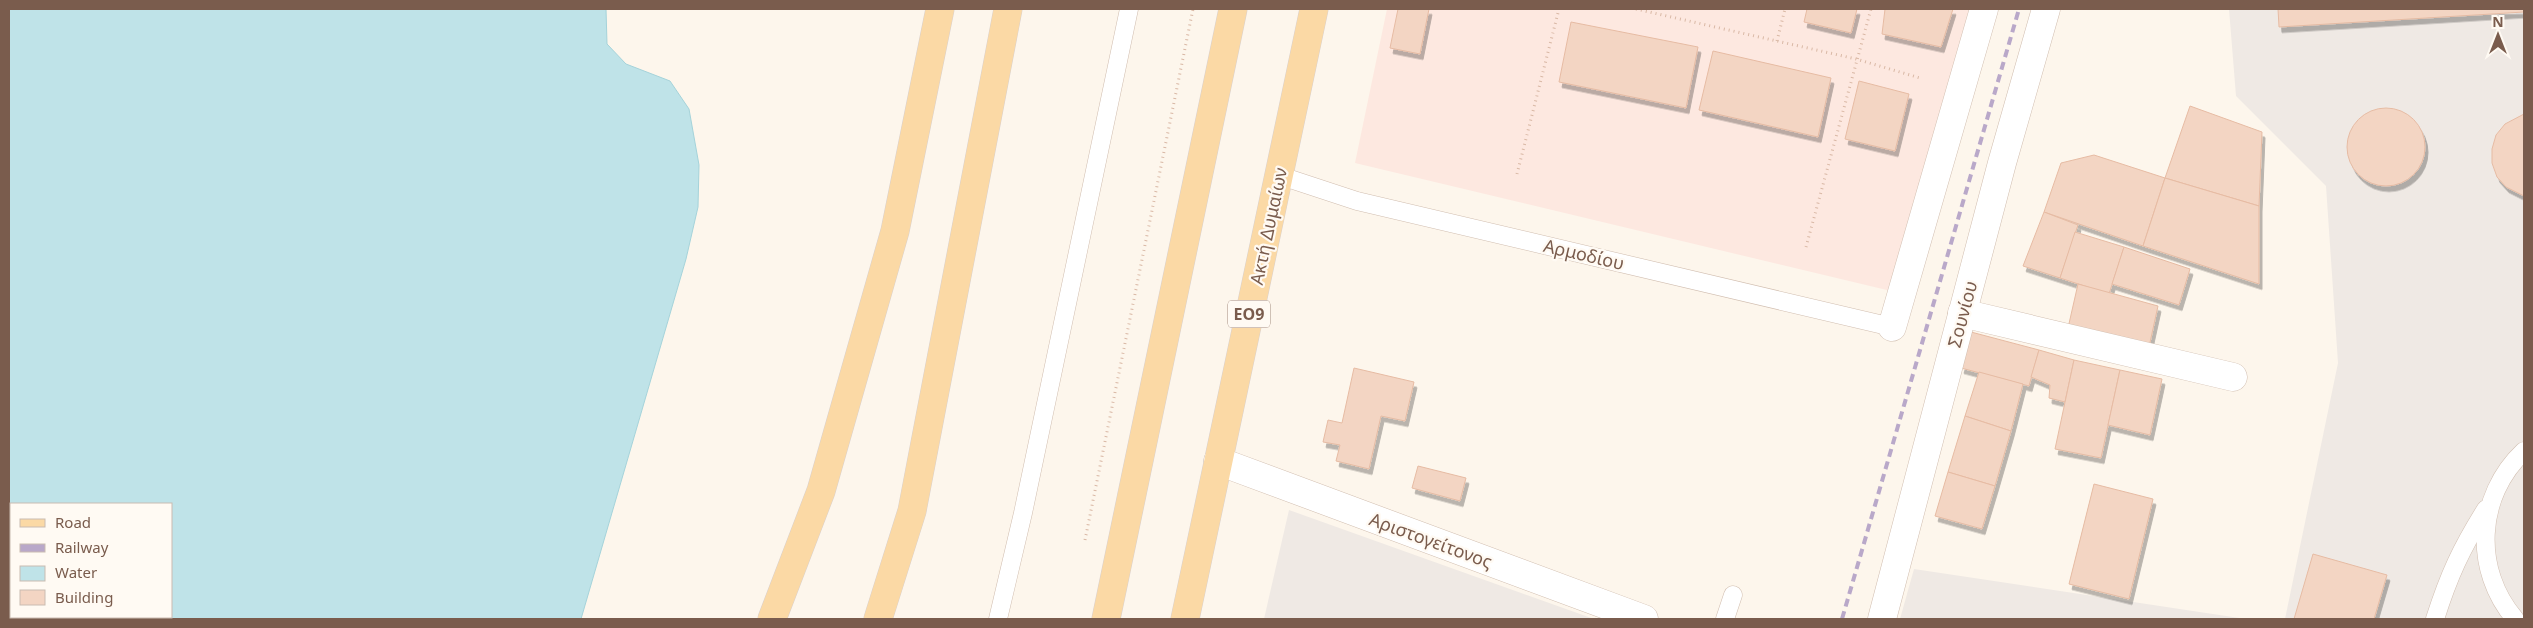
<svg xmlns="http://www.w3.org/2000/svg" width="2533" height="628" viewBox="0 0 2533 628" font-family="'Noto Sans',sans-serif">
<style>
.commercial{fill:#fde8e0}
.industrial{fill:#efe9e4}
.water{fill:#bfe3e8;stroke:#a5d3da;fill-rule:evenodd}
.building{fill:#f3d5c3;stroke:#e6bba3;filter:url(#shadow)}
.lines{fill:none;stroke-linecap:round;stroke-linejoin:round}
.service-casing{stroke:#d1beb0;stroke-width:19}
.minor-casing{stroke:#d1beb0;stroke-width:29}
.primary-casing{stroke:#dad1cd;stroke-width:29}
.path{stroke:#d9b8a5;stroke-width:3;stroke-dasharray:1 4;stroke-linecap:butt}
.service{stroke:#fff;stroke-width:18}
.minor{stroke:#fff;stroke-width:28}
.primary{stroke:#fbd9a5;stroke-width:28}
.rail{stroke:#b9a8c9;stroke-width:4;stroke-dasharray:8 5;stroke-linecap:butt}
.labels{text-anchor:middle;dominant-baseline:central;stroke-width:4.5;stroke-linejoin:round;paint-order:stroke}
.shield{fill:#fffaf3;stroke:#a28b7f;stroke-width:1}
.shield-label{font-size:16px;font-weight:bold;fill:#7a5c4d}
.street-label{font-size:18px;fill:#7a5c4d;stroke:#fffaf3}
</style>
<defs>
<filter id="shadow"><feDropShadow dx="3" dy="5.5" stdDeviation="0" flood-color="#0004"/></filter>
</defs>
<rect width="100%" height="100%" fill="#fdf6ec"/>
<polygon class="commercial" points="1387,9 1973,9 1891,291 1355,163"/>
<g class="industrial">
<polygon points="2229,9 2524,9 2524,619 2285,619 2338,363 2326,186 2236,96"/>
<polygon points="1289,510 1594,619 1264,619"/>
<polygon points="1914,569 2246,619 1900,619"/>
</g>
<path class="water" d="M 9,9 L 606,9 L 607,44 L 626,64 L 670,81 L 689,109 L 699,165 L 698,207 L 686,259 L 581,619 L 9,619 ZM 11,504 L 171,504 L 171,617 L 11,617 Z"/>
<g class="building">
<polygon points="1398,9 1429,9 1420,54 1390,48"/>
<polygon points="1807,9 1857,9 1851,33 1804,22"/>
<polygon points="1885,9 1953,9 1941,47 1882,34"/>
<polygon points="2278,9 2524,9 2524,12 2279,27"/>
<polygon points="1571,22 1698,47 1686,108 1559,82"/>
<polygon points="1713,51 1831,78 1818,137 1699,110"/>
<polygon points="1859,81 1909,94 1895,151 1845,139"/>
<polygon points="2190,106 2262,132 2259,206 2165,178"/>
<circle cx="2386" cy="147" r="39"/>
<polygon points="2524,114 2524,196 2506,187 2497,177 2492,163 2492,149 2496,135 2505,124"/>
<polygon points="2094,155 2165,178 2143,246 2044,212 2061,163"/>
<polygon points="2165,178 2259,206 2259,284 2143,246"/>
<polygon points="2044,212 2078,225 2060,278 2023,266"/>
<polygon points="2075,232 2124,247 2109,294 2060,278"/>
<polygon points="2124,247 2190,269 2179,305 2112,284"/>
<polygon points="2078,284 2158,306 2149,347 2068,328"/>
<polygon points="1971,332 2039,350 2029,386 1961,368"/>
<polygon points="2039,350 2074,360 2065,402 2049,398 2050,385 2031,377"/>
<polygon points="2074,360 2120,370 2101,458 2055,449"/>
<polygon points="1354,368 1414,382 1405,421 1381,416 1369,469 1336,461 1340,445 1323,442 1328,420 1342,423"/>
<polygon points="2120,370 2162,379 2150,435 2108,425"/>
<polygon points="1979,372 2023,384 2011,431 1965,416"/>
<polygon points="1965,416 2011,431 1995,486 1948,472"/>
<polygon points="1418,466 1466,478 1460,501 1412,488"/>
<polygon points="1948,472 1995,486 1982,529 1935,516"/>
<polygon points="2094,484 2153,499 2129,599 2069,584"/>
<polygon points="2313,554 2387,575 2374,619 2294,619"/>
</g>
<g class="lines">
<g class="service-casing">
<g id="service">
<polyline points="1278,175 1357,201 1892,327"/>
<polyline points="998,619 1023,513 1129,9"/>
<polyline points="1725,619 1733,595"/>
<path d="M 2435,619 C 2449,575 2461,549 2486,509"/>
<path d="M 2515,619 C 2473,570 2476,496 2524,451"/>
</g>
</g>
<g class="minor-casing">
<g id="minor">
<polyline points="1962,313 2233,377"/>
<polyline points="1892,327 1984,9"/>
<polyline points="1218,461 1644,619"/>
<polyline points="1882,619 2002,163 2046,9"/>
</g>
</g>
<g class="primary-casing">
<g id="primary">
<polyline points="772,619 821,491 895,231 940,9"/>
<polyline points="878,619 912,511 1008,9"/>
<polyline points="1106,619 1233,9"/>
<polyline points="1185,619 1314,9"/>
</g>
</g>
<g class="path">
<polyline points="1636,9 1856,59 1920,78"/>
<polyline points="1777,41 1785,9"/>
<polyline points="1517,174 1559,9"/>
<polyline points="1806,247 1871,9"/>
<polyline points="1085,540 1193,9"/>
</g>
<use href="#service" class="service"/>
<use href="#minor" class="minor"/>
<use href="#primary" class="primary"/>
<polyline class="rail" points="1842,619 2019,9"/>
</g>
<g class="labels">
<rect class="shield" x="1228" y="300.5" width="42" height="27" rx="4"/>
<g class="shield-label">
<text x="1249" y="314">ΕΟ9</text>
</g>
<g class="street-label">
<text transform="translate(1268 226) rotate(-78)">Ακτή Δυμαίων</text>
<text transform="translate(1584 254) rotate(13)">Αρμοδίου</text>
<text transform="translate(1962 314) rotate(-75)">Σουνίου</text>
<text transform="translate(1431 540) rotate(20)">Αριστογείτονος</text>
</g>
</g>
<rect width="2533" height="628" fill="none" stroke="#7a5c4d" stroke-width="20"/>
<rect x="10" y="503" width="162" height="115" fill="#fffaf3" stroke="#cabbb1"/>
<rect x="20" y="519" width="25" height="8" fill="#fbd9a5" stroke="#cabbb1"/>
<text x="55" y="528" font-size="15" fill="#7a5c4d">Road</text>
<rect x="20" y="544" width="25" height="8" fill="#b9a8c9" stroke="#cabbb1"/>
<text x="55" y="553" font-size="15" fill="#7a5c4d">Railway</text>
<rect x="20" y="566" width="25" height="15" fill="#bfe3e8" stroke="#cabbb1"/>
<text x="55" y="578" font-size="15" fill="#7a5c4d">Water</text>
<rect x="20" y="590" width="25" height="15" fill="#f3d5c3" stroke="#cabbb1"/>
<text x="55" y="603" font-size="15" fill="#7a5c4d">Building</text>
<g transform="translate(2498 35)" stroke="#fffaf3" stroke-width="4" paint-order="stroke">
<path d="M0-4L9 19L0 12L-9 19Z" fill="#7a5c4d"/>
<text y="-8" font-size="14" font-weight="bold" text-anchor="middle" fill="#7a5c4d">N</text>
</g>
</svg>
